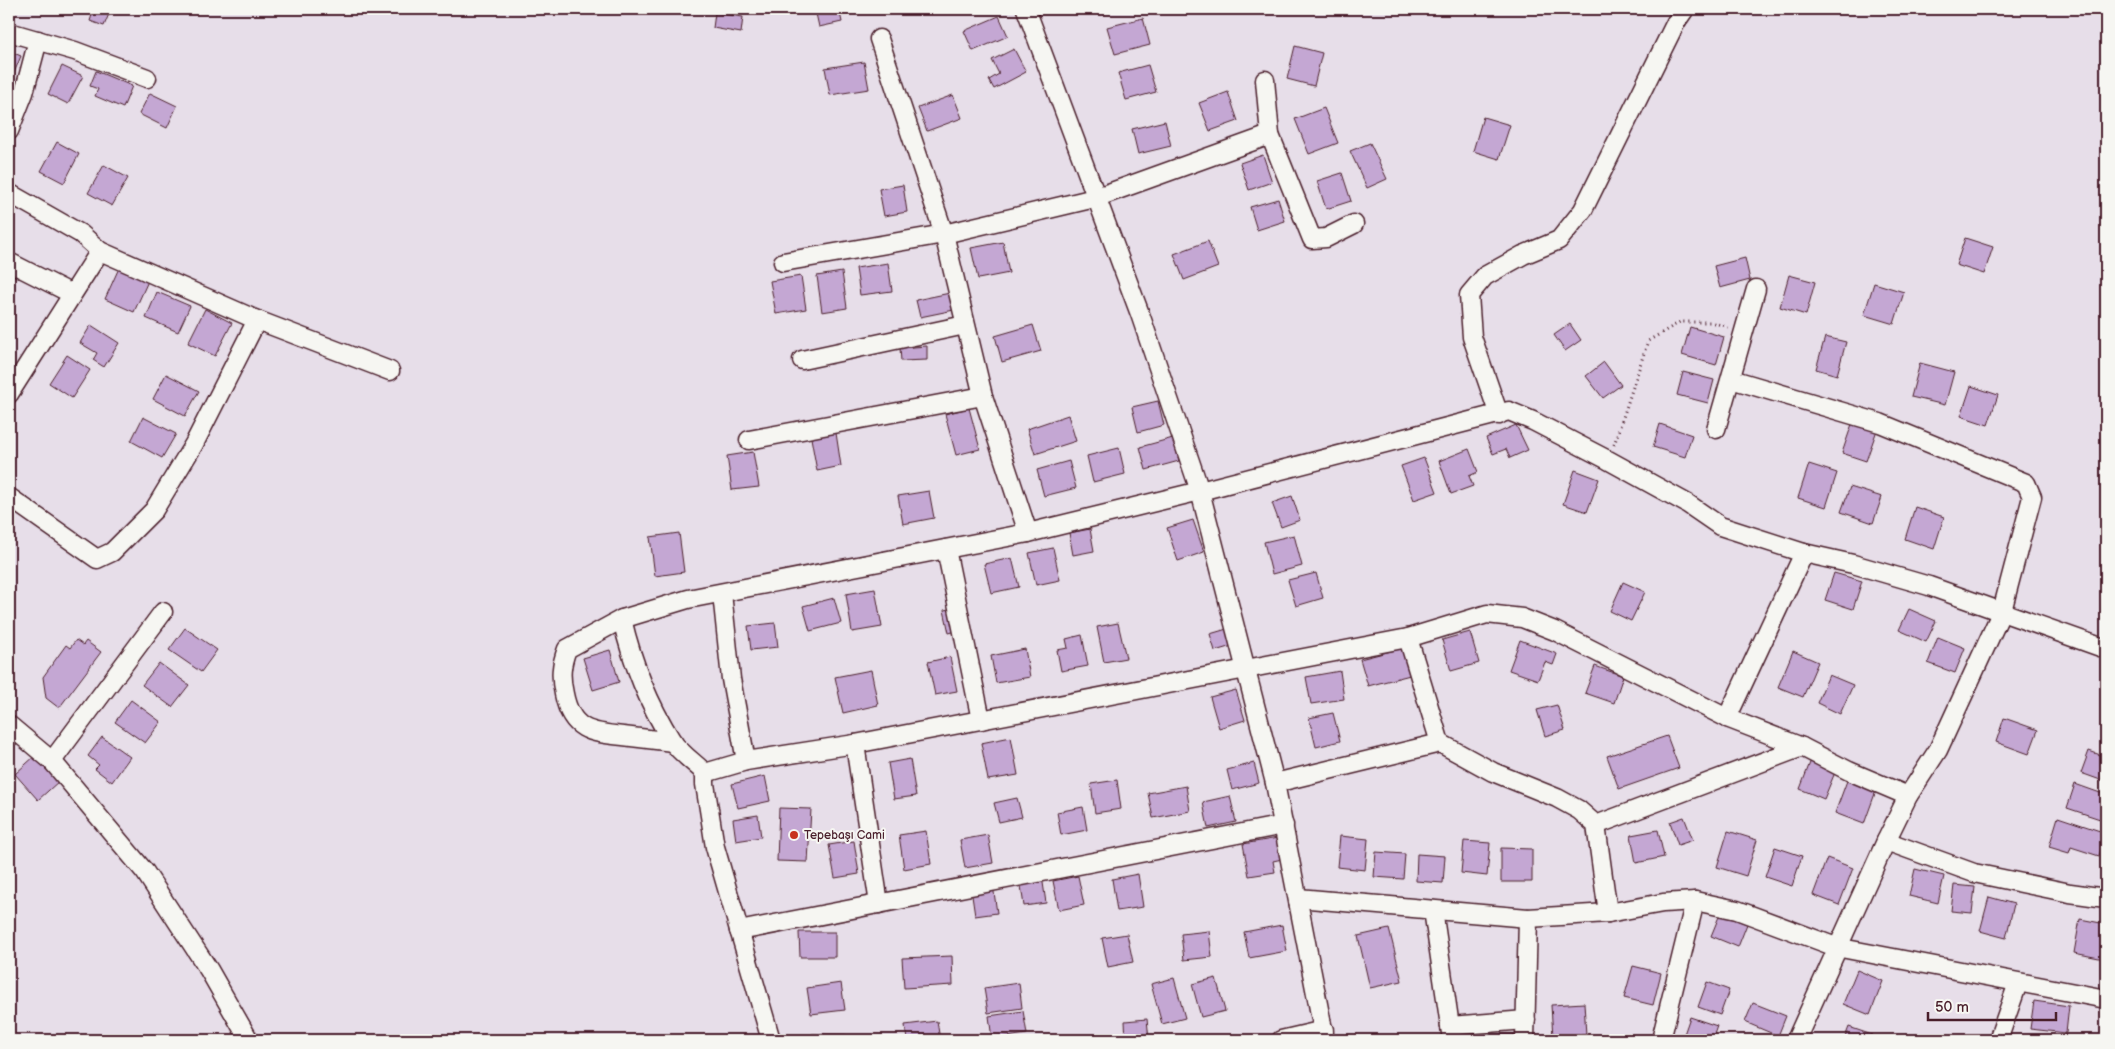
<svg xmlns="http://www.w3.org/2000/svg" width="2115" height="1049" viewBox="0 0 2115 1049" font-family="'Balsamiq Sans',sans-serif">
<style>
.building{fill:#c4a7d3;stroke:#4a1f2b}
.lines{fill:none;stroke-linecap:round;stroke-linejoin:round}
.minor-casing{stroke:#4a1f2b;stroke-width:21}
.path{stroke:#4a1f2b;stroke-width:3;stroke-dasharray:1 4;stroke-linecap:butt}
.minor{stroke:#f6f6f2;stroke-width:18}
.poi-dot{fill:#c8321e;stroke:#f6f6f2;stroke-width:2}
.labels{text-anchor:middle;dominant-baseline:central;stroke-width:4;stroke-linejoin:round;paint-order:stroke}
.poi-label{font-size:12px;fill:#4a1f2b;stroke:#f6f6f2;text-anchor:start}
</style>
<rect width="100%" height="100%" fill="#e7dee9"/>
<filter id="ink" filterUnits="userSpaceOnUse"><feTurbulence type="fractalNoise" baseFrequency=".02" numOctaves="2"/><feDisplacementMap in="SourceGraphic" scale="10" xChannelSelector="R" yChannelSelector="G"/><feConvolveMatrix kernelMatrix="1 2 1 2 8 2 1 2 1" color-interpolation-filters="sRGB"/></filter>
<g filter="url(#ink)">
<g class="building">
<polygon points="94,9 111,9 104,26 90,21"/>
<polygon points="815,9 839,9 842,22 819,27"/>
<polygon points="715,13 743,17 741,33 713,28"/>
<polygon points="999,16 1008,36 973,51 964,31"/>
<polygon points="1143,18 1150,45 1115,54 1107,27"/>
<polygon points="1295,46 1322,53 1314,86 1287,79"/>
<polygon points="1014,49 1026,72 994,89 989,80 999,74 992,60"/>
<polygon points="9,51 21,56 11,80 9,79"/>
<polygon points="864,62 869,89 830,95 825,68"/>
<polygon points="1148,65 1156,92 1126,100 1118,73"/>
<polygon points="62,66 83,76 68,104 48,94"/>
<polygon points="96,71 132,86 123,108 95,96 98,89 90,86"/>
<polygon points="1228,92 1238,121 1210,131 1199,103"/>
<polygon points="150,93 177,106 167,128 139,114"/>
<polygon points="953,95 962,118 927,131 918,108"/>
<polygon points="1324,108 1338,143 1309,154 1295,119"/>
<polygon points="1483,117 1510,125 1499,159 1473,151"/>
<polygon points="1165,121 1171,146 1138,154 1132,129"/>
<polygon points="57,142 79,154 64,183 41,171"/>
<polygon points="1370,143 1387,179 1367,188 1350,151"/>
<polygon points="1263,155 1272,182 1249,190 1240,163"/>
<polygon points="104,165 128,178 112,206 88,193"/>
<polygon points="1342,173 1351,201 1326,209 1317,181"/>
<polygon points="903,185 907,212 884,216 879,189"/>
<polygon points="1278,199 1285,221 1257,230 1250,207"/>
<polygon points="1965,238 1993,247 1984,274 1956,265"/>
<polygon points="1208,241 1218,267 1184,280 1174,254"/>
<polygon points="1003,242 1009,273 978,279 971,248"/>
<polygon points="1745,258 1750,280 1720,288 1714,266"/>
<polygon points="888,263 892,291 860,295 856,268"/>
<polygon points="119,268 148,281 134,312 105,299"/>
<polygon points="842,272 847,308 822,312 817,276"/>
<polygon points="1789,275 1815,282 1806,315 1780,307"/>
<polygon points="801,276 806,309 776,314 770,281"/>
<polygon points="1874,283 1904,292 1894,324 1864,315"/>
<polygon points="157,292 190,306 178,332 146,318"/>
<polygon points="950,293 954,310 920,317 916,300"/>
<polygon points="205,309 232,323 215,356 188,343"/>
<polygon points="1570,324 1581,340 1565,351 1554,335"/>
<polygon points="91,325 119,343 104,367 93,360 97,353 80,343"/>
<polygon points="1033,325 1041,351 1002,362 995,336"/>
<polygon points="1690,327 1724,337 1716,365 1682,355"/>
<polygon points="1825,337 1846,342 1837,375 1816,369"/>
<polygon points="927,346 927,360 901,361 900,348"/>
<polygon points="67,355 90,370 72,398 49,383"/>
<polygon points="1604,362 1621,385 1603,398 1586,376"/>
<polygon points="1920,363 1954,372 1945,405 1911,397"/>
<polygon points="1683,372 1714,380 1708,403 1677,395"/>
<polygon points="166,374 199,391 185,416 153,399"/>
<polygon points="1971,386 1998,395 1988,425 1961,416"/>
<polygon points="1158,401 1164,425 1138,432 1132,407"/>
<polygon points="969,408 980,449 956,455 945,414"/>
<polygon points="1068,415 1076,441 1035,454 1027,429"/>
<polygon points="143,417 176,434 162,458 131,441"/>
<polygon points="1853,421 1877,430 1866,461 1842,453"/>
<polygon points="1660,424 1692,435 1685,457 1653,447"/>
<polygon points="1516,425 1528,450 1510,458 1506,449 1493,454 1486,438"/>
<polygon points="836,433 841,466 817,471 811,438"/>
<polygon points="1173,438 1179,461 1146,470 1140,447"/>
<polygon points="1119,448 1125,474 1093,482 1087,456"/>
<polygon points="1469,449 1478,472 1469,476 1473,486 1451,494 1439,461"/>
<polygon points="753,452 759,487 732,490 727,456"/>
<polygon points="1424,458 1437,492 1414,500 1401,466"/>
<polygon points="1069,461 1076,488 1044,496 1037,470"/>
<polygon points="1809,464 1837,473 1826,507 1798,498"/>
<polygon points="1575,470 1599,479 1587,512 1563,504"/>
<polygon points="1850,487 1882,497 1873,523 1841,512"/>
<polygon points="929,491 934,518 903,524 898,496"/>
<polygon points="1292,496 1300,520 1281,527 1272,503"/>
<polygon points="1915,507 1944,517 1934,549 1905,539"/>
<polygon points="1193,520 1204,552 1178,561 1167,528"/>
<polygon points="1090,529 1094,551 1073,555 1069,533"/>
<polygon points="679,533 684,572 655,576 650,537"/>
<polygon points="1294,535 1302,566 1272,574 1264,542"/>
<polygon points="1053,548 1060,580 1036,585 1029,553"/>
<polygon points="1012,558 1019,587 991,593 984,564"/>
<polygon points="1316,573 1323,598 1296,606 1288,580"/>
<polygon points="1834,573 1862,581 1853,609 1825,600"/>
<polygon points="1623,582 1645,592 1631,621 1610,611"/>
<polygon points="875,589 882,627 852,632 846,594"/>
<polygon points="834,598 841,623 810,631 803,606"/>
<polygon points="955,608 960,630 949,633 944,610"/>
<polygon points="1909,609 1936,621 1926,642 1899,630"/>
<polygon points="775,623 778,647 751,650 748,626"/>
<polygon points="1118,623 1126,658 1104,662 1097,627"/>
<polygon points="185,628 217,650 201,672 169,650"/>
<polygon points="1227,629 1232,646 1215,651 1210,634"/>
<polygon points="1470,632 1479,663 1451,671 1442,640"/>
<polygon points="1082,635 1088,666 1061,671 1057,650 1068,648 1066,639"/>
<polygon points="1938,637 1965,648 1955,673 1928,663"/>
<polygon points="76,640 83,645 86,641 101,652 59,708 46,698 43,677 66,645 70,648"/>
<polygon points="1520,640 1557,654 1553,665 1545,662 1538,680 1509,670"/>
<polygon points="1403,648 1410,675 1368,686 1360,659"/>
<polygon points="1025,649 1030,677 996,683 991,656"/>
<polygon points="610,650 619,682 593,690 583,658"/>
<polygon points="1793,651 1818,662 1803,697 1778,687"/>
<polygon points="950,657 957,691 935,695 928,662"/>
<polygon points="159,663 189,685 172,707 142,685"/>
<polygon points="1595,666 1623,676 1614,703 1585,693"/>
<polygon points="871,670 878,705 843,713 835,677"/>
<polygon points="1340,671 1344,699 1311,704 1306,677"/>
<polygon points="1829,675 1853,685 1840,714 1817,703"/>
<polygon points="1236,690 1245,720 1219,728 1210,697"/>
<polygon points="131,700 161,722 145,743 115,722"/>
<polygon points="1557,705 1565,730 1545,736 1537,710"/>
<polygon points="1333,713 1340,741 1316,747 1309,718"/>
<polygon points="2004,718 2038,730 2029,754 1996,742"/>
<polygon points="1667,736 1679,768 1619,789 1607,756"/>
<polygon points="102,737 130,757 112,782 95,769 99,765 88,756"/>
<polygon points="1011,737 1018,775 988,780 981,743"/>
<polygon points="2089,751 2106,757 2106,782 2081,773"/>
<polygon points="36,755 59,781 38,800 15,774"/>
<polygon points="910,759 916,796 894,799 888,763"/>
<polygon points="1811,760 1836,770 1824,799 1800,789"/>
<polygon points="1254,763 1259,783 1232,790 1227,770"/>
<polygon points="765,776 770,801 738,808 732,784"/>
<polygon points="1848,778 1877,788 1864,824 1835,813"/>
<polygon points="1117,780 1121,809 1095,813 1091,784"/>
<polygon points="2075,784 2106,795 2100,819 2067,808"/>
<polygon points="1186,786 1190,811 1153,818 1148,793"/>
<polygon points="1230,796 1236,822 1208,828 1203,802"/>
<polygon points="1017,798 1022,817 999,822 994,803"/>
<polygon points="1083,807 1087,830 1061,835 1057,812"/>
<polygon points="779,808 811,809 808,862 777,861"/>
<polygon points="758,815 761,837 736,841 733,819"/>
<polygon points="1684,817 1693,840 1678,845 1670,822"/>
<polygon points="2058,817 2106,833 2099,856 2071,847 2069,853 2049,847"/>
<polygon points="1658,830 1664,857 1636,863 1631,835"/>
<polygon points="926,831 931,864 904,869 899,835"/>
<polygon points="1728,831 1757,840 1746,876 1717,867"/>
<polygon points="988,835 993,863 965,868 960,840"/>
<polygon points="1340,836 1368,839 1365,870 1337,867"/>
<polygon points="1278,838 1282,859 1273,861 1275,872 1249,876 1243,844"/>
<polygon points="854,841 859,874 835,878 829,845"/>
<polygon points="1464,841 1490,843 1487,876 1461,873"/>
<polygon points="1775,847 1802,856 1792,886 1765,877"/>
<polygon points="1501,848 1532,849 1532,882 1501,882"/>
<polygon points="1376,852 1405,854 1403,879 1374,877"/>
<polygon points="1417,854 1445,856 1443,883 1416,881"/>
<polygon points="1827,858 1853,868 1839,905 1813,895"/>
<polygon points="1915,869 1944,876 1938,903 1909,896"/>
<polygon points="1138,874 1143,907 1117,911 1112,879"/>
<polygon points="1042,876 1046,903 1024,906 1020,879"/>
<polygon points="1078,876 1084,905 1059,910 1053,881"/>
<polygon points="993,885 997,913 975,916 971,889"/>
<polygon points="1954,885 1975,887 1972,913 1951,911"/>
<polygon points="1989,897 2014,904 2006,938 1980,931"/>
<polygon points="1720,914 1747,924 1738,947 1711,936"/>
<polygon points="2080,919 2106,924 2106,945 2104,959 2074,953"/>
<polygon points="1282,925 1287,951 1249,958 1244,932"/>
<polygon points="1389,929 1402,981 1370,988 1358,936"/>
<polygon points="1209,931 1212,957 1184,960 1181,934"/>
<polygon points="799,932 835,932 835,957 800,957"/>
<polygon points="1127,934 1133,962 1108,967 1102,938"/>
<polygon points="952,956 953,985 904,988 902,958"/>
<polygon points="1633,966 1661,973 1653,1005 1624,998"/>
<polygon points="1857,970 1883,981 1870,1015 1843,1004"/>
<polygon points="1174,978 1185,1018 1162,1024 1151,984"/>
<polygon points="1216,978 1225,1011 1201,1017 1192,984"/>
<polygon points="1707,982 1729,990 1720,1015 1698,1007"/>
<polygon points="841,983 845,1010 811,1014 807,988"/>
<polygon points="1019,983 1022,1008 988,1013 984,988"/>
<polygon points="2034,1001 2069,1006 2066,1033 2030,1029"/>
<polygon points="1584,1003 1586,1035 1553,1037 1551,1005"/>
<polygon points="1753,1003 1786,1016 1778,1036 1745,1022"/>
<polygon points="1023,1011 1027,1034 992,1039 989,1016"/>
<polygon points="1690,1017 1717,1026 1712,1040 1682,1040"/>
<polygon points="1147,1019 1149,1040 1126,1040 1125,1021"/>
<polygon points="937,1021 940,1040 907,1040 905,1025"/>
<polygon points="1849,1027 1872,1035 1870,1040 1844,1040"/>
<polygon points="812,1034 846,1035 846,1040 812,1040"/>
<rect x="1480" y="1034" width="34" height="6"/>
<polygon points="1926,1034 1942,1040 1924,1040"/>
</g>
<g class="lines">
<g class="minor-casing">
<g id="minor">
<polyline points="1026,9 1140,314 1200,491 1275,783 1325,1040"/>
<polyline points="9,32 75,51 147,78"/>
<polyline points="879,39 944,234 983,396 1028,533"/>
<polyline points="1265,80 1270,135 1312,239 1326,238 1354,224"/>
<polyline points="9,131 24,93 38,40"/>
<polyline points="9,193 81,234 100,251 257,320 390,371"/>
<polyline points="9,262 72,294"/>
<polyline points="783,262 944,234 1095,198 1270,135"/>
<polyline points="802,360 965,325"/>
<polyline points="1731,379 1880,423 2026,483 2032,497 2002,611 1938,750 1908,796 1886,841 1796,1040"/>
<polyline points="9,394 100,251"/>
<polyline points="1499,415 1472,337 1469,295 1485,276 1523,255 1559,240 1583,210 1676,22 1685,9"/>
<polyline points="1716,429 1756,289"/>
<polyline points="749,440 983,396"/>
<polyline points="9,497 97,559 112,552 154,510 194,444 257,320"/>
<polyline points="946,549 981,720"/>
<polyline points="722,593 731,679 746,761"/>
<path d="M 622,619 C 632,662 648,703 672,741 C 680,753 695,763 705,773"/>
<polyline points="1408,638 1440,743"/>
<polyline points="1727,718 1804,553"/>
<polyline points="9,725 52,761 145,872 209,970 249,1040"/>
<path d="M 673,742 C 656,740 639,738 623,736 C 590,733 571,730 564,694 C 560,676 561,665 567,649 L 622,619 L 688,599 L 1028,533 L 1200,491 L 1509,411 L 1533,421 L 1608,460 L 1688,504 L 1720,526 L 1804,553 L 1853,564 L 1929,586 L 2106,649"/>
<polyline points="855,744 879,904"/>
<polyline points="52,761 163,612"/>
<polyline points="705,773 746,761 855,744 1408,638 1487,614 1522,618 1555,631 1727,718 1802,747 1849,771 1908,796"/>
<polyline points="705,773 705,784 715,847 771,1040"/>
<polyline points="1275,783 1440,743 1493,772 1557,798 1579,810 1596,825 1608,913"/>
<polyline points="1596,825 1802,747"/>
<polyline points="1886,841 1974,873 2070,893 2106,898"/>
<polyline points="1298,898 1528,918 1608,913 1663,903 1695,901 1737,910 1836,947 2106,999"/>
<polyline points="1433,910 1452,1040"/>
<polyline points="739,931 1284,825"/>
<polyline points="1450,1026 1526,1020"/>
<polyline points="1281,1040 1324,1030"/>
<polyline points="1525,1040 1528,918"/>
<polyline points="1661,1040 1695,901"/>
<polyline points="1998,1040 2018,983"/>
</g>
</g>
<polyline class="path" points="1614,445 1648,341 1680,322 1710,322 1729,327"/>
<use href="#minor" class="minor"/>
</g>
</g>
<circle class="poi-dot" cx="794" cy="835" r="5"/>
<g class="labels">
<g class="poi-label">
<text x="804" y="835">Tepebaşı Cami</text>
</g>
</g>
<rect width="2115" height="1049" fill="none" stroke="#f6f6f2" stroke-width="30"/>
<rect x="15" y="15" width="2085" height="1019" fill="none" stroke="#4a1f2b" stroke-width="2" filter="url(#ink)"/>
<path d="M1928 1012v8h128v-8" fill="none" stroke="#4a1f2b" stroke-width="2.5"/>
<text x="1935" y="1012" font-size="15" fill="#4a1f2b" stroke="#f6f6f2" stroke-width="4" paint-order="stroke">50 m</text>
</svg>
